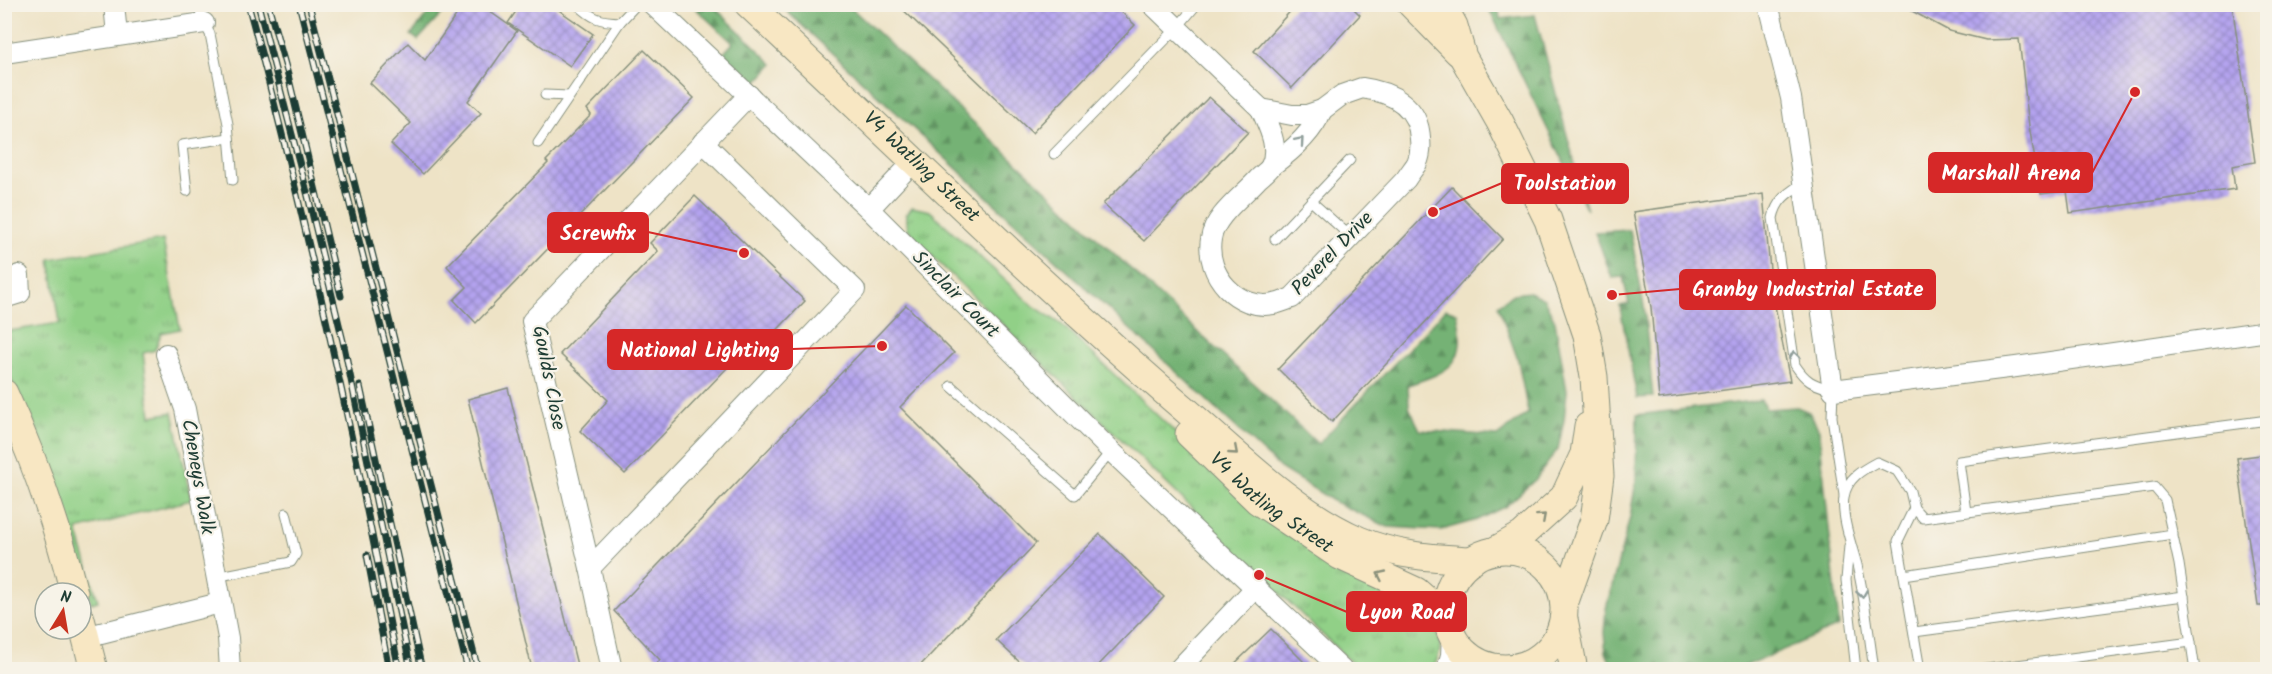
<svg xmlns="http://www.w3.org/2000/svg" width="2272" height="674" viewBox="0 0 2272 674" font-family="Kalam,sans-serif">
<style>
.grass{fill:url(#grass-tufts);stroke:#58865e;stroke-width:1.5}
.forest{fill:url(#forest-firs);stroke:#4a7854;stroke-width:1.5}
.building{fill:url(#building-cross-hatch)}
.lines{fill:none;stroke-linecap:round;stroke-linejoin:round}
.lane-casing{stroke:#86907d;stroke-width:11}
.street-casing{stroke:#86907d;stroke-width:22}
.secondary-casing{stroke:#86907d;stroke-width:29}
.lane{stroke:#fff;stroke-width:9}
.street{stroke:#fff;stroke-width:20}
.secondary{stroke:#f8e7c3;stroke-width:27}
.rail-casing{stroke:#1f3d34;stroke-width:7}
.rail{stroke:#f7f3e8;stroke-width:4.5;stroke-dasharray:14;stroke-linecap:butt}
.oneway{stroke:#8f9e9a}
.oneway2{stroke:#8c927c}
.labels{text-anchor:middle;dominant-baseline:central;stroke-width:4.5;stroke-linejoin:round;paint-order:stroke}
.street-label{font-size:20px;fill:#1f3d34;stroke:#f7f3e8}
.leader{fill:none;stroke:#d62828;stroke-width:2}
.callout-dot{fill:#d62828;stroke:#f7f3e8;stroke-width:2}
.callout{fill:#d62828;stroke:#d62828;stroke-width:2}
.callout-label{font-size:21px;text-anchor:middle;font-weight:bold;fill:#fff}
</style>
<defs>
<pattern id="grass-tufts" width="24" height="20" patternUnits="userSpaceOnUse" patternTransform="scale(1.5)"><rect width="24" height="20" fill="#91d087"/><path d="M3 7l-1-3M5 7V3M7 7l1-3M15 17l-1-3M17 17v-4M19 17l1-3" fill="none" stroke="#76aa6f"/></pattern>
<pattern id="forest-firs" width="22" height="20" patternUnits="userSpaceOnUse" patternTransform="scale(1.5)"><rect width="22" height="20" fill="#74b274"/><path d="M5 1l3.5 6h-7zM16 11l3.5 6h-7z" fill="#5f9260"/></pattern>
<pattern id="building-cross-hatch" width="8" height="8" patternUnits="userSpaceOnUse" patternTransform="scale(1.5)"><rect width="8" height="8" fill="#b4a3ef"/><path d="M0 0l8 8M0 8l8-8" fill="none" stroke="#9286c2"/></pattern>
</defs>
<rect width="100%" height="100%" fill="#f7f3e8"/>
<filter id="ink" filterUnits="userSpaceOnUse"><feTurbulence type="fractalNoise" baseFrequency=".0167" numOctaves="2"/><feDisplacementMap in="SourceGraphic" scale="12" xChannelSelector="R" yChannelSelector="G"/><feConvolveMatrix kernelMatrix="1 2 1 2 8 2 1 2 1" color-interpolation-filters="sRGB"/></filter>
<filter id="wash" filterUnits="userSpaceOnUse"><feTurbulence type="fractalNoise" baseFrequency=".008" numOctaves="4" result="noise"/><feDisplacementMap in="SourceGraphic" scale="24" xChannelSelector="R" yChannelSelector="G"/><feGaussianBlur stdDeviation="1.35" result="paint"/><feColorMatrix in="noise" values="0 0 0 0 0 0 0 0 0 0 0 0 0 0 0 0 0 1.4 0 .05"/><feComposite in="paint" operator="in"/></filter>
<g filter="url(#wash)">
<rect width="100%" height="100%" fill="#eee3c6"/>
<g class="grass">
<path d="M 912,207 L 930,211 L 1032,305 L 1061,324 L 1240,494 L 1411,603 C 1433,622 1451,641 1432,669 L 1358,669 L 936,260 L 908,229 L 906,215 Z"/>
<polygon points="163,240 180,329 161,333 155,350 143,353 151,416 173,412 191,500 77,530 98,601 91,603 63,500 31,417 5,368 4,332 60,323 50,259"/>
</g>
<g class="forest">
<polygon points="435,5 450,5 418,40 411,35"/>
<polygon points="692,5 712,5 773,64 753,86 721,56 733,43"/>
<path d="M 780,5 L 848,5 L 1318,444 L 1446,309 L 1457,313 C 1468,364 1451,371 1408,385 L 1409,407 L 1420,430 L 1497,436 L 1528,413 L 1518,360 L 1498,305 L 1513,294 L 1530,292 L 1544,299 L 1555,321 L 1567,391 L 1564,420 L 1558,449 L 1536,479 L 1506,506 L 1477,520 L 1441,530 L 1388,527 L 1335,502 L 1280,468 Z"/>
<polygon points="1487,5 1498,5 1500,19 1535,15 1587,210"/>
<polygon points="1630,230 1644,306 1653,397 1637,398 1620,306 1629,304 1623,277 1612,278 1595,232"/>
<polygon points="1761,400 1766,409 1797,407 1809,412 1819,430 1839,626 1738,669 1613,669 1606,652 1604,633 1606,609 1630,517 1636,481 1637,415"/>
</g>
<g id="blocks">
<g class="building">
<polygon points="464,4 479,4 517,31 468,101 481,113 423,174 391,144 411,123 370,83 408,43 425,60"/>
<polygon points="521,4 550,4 593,34 570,66 508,23"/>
<polygon points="897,4 1113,4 1135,25 1032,133"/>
<polygon points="1297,4 1349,4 1360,15 1292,88 1254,51"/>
<polygon points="1899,4 2232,4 2255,162 2232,166 2235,189 2070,213 2067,191 2041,194 2029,126 2019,39 1986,40 1949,31"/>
<polygon points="644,50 694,98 476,323 454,300 467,287 447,266 548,163 546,161 591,115 587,109"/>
<polygon points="1209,97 1248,132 1144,241 1103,204"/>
<polygon points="1452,187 1503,239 1332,422 1278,369"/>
<polygon points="1763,194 1772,291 1790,381 1659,399 1651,307 1633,212"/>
<polygon points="695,196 805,301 760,348 753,341 625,474 580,431 608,400 560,354 658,251 650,243"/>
<polygon points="906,305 954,353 900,407 1036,543 917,669 651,669 660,660 614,611"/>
<polygon points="508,388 578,669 532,669 468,399"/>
<polygon points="2268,454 2268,606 2258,606 2237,458"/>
<polygon points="1100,534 1164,597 1095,669 1027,669 996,640"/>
<polygon points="1271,629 1311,669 1229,669"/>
</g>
</g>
</g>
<g filter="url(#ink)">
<use href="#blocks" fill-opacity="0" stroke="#86907d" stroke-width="1.5"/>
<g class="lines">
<g class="lane-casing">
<g id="lane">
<polyline points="199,4 204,23 210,34 228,124 233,180"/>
<path d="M 577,4 C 593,19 599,21 620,22"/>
<polyline points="545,95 569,96"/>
<polyline points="538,143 620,22 637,4"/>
<polyline points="1054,154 1176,29 1197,4"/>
<path d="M 1803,183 C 1788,193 1777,199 1773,218 L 1795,365 C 1807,383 1813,384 1833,390 L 1832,417 L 1844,495"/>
<polyline points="187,191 182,145 229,138"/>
<polyline points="1311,201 1351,237"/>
<polyline points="1275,239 1350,160"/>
<polyline points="951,386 1075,495 1111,451"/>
<polyline points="1914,508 1898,541 1920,670"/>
<polyline points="1966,512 1959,461 2268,420"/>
<polyline points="1849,546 1846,580 1856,670"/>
<polyline points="1904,575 2173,534"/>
<polyline points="215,577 291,562 296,554 286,513"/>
<polyline points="1914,632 2184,596"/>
<path d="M 1874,670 C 1869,635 1865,599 1857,565 C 1852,546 1841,517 1844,497 C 1847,478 1862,470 1877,462 L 1897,471 L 1910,491 L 1914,508 L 1923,518 L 2154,487 L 2165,500 L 2179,564 L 2195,670"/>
<polyline points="1979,670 2191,642"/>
</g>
</g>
<g class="street-casing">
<g id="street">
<polyline points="114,4 117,35"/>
<polyline points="652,4 869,209 1111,451 1342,670"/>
<polyline points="1152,4 1261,109"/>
<polyline points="1768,4 1791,98 1833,390 2016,367 2268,331"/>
<polyline points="4,53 204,23"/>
<path d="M 1362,88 C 1392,92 1419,106 1420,139 C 1421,147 1420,156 1417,163 C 1414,168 1409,174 1406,179 L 1292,298 C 1286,300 1280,303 1274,304 C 1238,311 1205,275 1211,239 C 1214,216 1243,196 1258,179 C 1262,175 1269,170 1271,166 C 1280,146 1268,126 1261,109 L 1292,115 L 1307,115 L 1322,110 L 1342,95 Z"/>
<path d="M 1271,166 C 1291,152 1312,134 1322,110"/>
<polyline points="869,209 915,160"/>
<polyline points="4,298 20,293 19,275"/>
<polyline points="166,354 185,409 228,638 230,670"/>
<polyline points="590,568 855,290 703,142"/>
<polyline points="85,637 220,603"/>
<polyline points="612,670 590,568 532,321 749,95"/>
<polyline points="1178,670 1256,587"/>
<polyline points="1447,670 1451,655 1452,635"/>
<polyline points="1475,670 1487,666"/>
</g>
</g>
<g class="secondary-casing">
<g id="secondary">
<path id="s1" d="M 748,4 C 889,136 1027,272 1173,399 C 1230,447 1290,510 1359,540 C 1396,556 1433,558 1473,560"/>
<polyline points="1411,4 1458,52"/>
<polyline points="1442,4 1454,26 1463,57 1500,122 1548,220 1587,335 1594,377 1600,476 1594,520 1564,604"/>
<path d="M 4,393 C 34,458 57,524 74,593"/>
<path id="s2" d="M 1189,434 L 1258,501 L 1340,556 L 1416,591 L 1447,618"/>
<circle cx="1505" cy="609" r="59"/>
<polyline points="1494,551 1522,535 1564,497 1584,454 1588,426"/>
<polyline points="81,619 94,670"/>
<polyline points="1564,619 1574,670"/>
</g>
</g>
<use href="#lane" class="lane"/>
<use href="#street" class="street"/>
<use href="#secondary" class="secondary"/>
<g class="rail-casing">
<g id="rail">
<path d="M 248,4 C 308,224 355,446 399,670"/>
<polyline points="258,4 308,196 343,341 411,670"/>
<polyline points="268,4 288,75 341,296"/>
<polyline points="299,4 468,670"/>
<polyline points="309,4 478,670"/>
<polyline points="360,386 422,670"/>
<polyline points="367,555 389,670"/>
</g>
</g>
<use href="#rail" class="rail"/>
</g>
<defs><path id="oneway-chevron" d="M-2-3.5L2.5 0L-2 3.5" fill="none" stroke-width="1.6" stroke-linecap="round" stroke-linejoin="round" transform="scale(1.5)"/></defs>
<g class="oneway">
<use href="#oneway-chevron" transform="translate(1300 141) rotate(-49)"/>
<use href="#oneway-chevron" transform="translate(1794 355) rotate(-98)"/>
<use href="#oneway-chevron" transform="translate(1862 594) rotate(81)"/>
</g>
<g class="oneway2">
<use href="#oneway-chevron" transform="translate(1234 451) rotate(41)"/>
<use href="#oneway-chevron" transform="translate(1542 517) rotate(-42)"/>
<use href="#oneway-chevron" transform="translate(1381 575) rotate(-155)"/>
</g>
</g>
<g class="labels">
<g class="street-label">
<text stroke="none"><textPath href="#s1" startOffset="238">V4 Watling Street</textPath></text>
<text transform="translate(1333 254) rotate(-46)">Peverel Drive</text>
<text transform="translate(955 295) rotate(45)">Sinclair Court</text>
<text transform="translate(548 378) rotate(79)">Goulds Close</text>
<text transform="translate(197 477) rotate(80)">Cheneys Walk</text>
<text stroke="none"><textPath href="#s2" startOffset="108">V4 Watling Street</textPath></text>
</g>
</g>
<path class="leader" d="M2135 92L2092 173M1433 212L1502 183M744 253L648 232M1612 295L1680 289M882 346L792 349M1259 575L1347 612"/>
<g class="callout-dot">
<circle cx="2135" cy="92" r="6"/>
<circle cx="1433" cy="212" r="6"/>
<circle cx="744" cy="253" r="6"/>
<circle cx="1612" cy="295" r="6"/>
<circle cx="882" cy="346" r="6"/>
<circle cx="1259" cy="575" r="6"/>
</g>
<g class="callout">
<rect x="1929" y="153" width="163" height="39" rx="6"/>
<rect x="1502" y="164" width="126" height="39" rx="6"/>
<rect x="548" y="213" width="100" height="39" rx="6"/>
<rect x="1680" y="270" width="255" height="39" rx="6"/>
<rect x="608" y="330" width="184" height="39" rx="6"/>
<rect x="1347" y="592" width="119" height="39" rx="6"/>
</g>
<g class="callout-label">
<text x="2011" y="180">Marshall Arena</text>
<text x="1565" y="190">Toolstation</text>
<text x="598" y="240">Screwfix</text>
<text x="1808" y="296">Granby Industrial Estate</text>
<text x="700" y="357">National Lighting</text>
<text x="1407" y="619">Lyon Road</text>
</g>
<rect width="2272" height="674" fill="none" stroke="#f7f3e8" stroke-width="24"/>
<g transform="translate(63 611) rotate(11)"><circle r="28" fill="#f7f3e8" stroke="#a1aaa0" stroke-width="1.5"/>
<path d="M0-4.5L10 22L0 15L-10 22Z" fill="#c8321e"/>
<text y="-9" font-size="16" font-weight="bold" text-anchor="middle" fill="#1f3d34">N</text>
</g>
</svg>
